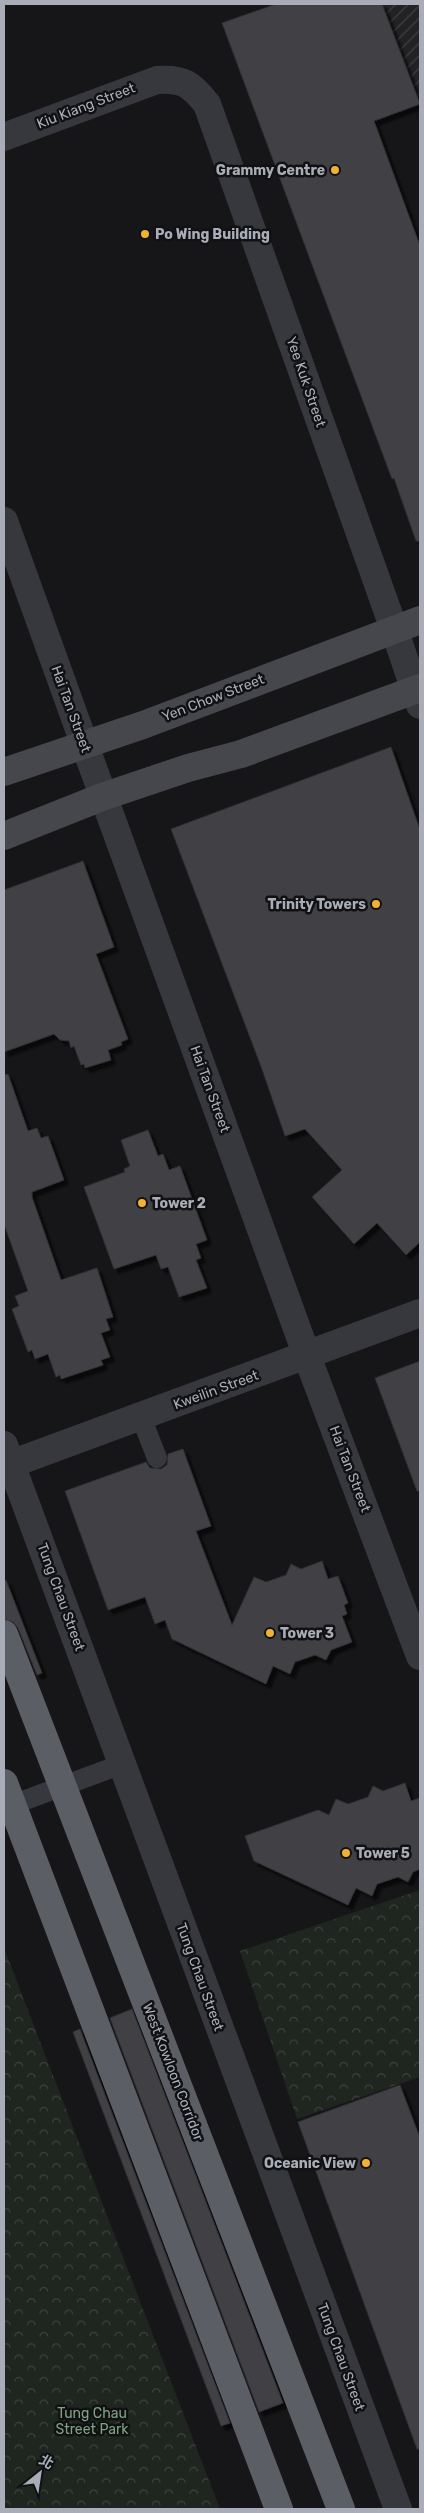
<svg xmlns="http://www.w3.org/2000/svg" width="424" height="2513" viewBox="0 0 424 2513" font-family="Rubik,'Noto Sans TC',sans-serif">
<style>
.industrial{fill:url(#industrial-furrows)}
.park{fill:url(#park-crowns)}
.building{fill:#404145;stroke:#303034;filter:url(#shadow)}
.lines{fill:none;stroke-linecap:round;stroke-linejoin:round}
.service{stroke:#37383d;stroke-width:20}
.minor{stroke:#37383d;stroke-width:28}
.tertiary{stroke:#37383d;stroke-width:28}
.secondary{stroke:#45474d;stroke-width:28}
.trunk-bridge{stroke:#5b5e65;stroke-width:28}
.poi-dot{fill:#f2b134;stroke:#111113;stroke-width:2}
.labels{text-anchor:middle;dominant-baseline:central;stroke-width:5;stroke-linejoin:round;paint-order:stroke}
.street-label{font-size:14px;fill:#a8adb8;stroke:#111113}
.poi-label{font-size:14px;font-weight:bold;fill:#a8adb8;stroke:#111113;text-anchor:start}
.park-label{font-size:14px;fill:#7fa381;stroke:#111113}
</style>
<defs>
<pattern id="industrial-furrows" width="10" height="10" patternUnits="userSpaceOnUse" patternTransform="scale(1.25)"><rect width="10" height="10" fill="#222225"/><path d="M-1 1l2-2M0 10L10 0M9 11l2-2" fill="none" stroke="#3f3f43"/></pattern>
<pattern id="park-crowns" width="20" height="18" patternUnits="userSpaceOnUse" patternTransform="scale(1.25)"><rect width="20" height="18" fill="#1e261f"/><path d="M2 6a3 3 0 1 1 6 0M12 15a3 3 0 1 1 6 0" fill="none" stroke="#3c433d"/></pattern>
<filter id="shadow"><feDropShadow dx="4.5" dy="4.5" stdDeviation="1" flood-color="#0009"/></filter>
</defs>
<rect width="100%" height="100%" fill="#161618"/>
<polygon class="industrial" points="347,4 420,4 420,104 388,116"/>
<g class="park">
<polygon points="420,1890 420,2077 297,2119 240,1951"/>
<polygon points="4,1948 220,2509 4,2509"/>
</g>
<g class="building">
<polygon points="276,4 382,4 420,104 374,121 420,246 420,541 416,541 394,478 392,479 222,23"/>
<polygon points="391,747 420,830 420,1242 406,1255 377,1223 354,1244 312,1197 342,1170 305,1129 285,1136 262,1069 171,829"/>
<polygon points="83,861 114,947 96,954 128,1039 121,1042 122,1045 108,1050 111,1060 85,1068 84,1064 81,1065 74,1046 71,1048 69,1041 60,1040 54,1034 4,1052 4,890"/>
<polygon points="8,1074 28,1131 37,1128 41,1138 48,1136 64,1180 32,1192 32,1197 61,1280 97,1268 113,1317 106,1319 110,1330 101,1333 110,1357 101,1360 103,1365 61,1379 60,1375 56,1377 48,1354 35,1359 32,1350 28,1352 12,1309 19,1306 15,1296 28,1291 4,1224 4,1075"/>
<polygon points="148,1130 158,1156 163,1154 169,1170 180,1166 207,1240 196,1244 201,1258 196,1260 207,1288 179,1297 168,1267 161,1269 156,1255 114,1269 84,1187 125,1172 124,1169 130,1166 121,1140"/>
<polygon points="420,1361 420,1491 417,1491 375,1378"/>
<polygon points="183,1449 211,1526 196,1531 232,1625 254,1577 266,1582 286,1575 291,1564 301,1569 322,1561 328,1579 338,1576 348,1603 344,1605 347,1614 342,1616 352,1642 331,1650 326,1660 315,1655 295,1662 290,1674 273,1666 266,1684 172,1639 165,1620 155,1624 145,1597 108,1610 65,1491 146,1462 150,1468 161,1469 167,1465 168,1454"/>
<polygon points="6,1580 42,1673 37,1675 18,1628 13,1622 4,1619 4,1581"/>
<polygon points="405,1783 411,1801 420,1798 420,1869 413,1872 408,1882 398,1877 377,1884 372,1896 356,1888 348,1905 254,1861 245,1836 318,1810 329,1815 336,1799 348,1804 368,1797 373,1786 383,1791"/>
<polygon points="132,2009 283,2403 259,2412 110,2018"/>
<polygon points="80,2029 230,2423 221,2426 73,2032"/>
<polygon points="400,2085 420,2138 420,2449 417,2449 298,2122"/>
</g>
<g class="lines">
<g class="service">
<polyline points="141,1417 157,1458"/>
<polyline points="4,1808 122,1764"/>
</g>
<g class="minor">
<path d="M 4,137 L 157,80 C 183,78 191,84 207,104 L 394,629"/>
<polyline points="4,521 84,743"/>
<polyline points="11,1464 420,1313"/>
</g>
<g class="tertiary">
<polyline points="394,629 420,705"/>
<polyline points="84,743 307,1356 420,1656"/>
<polyline points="4,1445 398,2509"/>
</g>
<g class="secondary">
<polyline points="4,772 143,725 420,620"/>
<polyline points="4,836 102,797 188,768 241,754 420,688"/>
</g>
<g class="trunk-bridge">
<polyline points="4,1634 341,2509"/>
<polyline points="4,1783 279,2509"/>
</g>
</g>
<g class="poi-dot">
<circle cx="335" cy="170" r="5"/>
<circle cx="145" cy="234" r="5"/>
<circle cx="376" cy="904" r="5"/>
<circle cx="142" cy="1203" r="5"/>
<circle cx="270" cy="1633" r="5"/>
<circle cx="346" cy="1853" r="5"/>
<circle cx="366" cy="2163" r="5"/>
</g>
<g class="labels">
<g class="street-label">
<text transform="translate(86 106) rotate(-21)">Kiu Kiang Street</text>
<text transform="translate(306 382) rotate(71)">Yee Kuk Street</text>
<text transform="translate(213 698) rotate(-21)">Yen Chow Street</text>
<text transform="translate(71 709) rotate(70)">Hai Tan Street</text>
<text transform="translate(210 1089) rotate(70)">Hai Tan Street</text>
<text transform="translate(216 1390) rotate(-20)">Kweilin Street</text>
<text transform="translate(350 1469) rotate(69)">Hai Tan Street</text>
<text transform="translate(61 1597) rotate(70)">Tung Chau Street</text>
<text transform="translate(200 1977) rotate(70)">Tung Chau Street</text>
<text transform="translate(173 2072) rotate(69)">West Kowloon Corridor</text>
<text transform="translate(341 2357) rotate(70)">Tung Chau Street</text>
</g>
<g class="poi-label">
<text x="325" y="170" text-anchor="end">Grammy Centre</text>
<text x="155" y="234">Po Wing Building</text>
<text x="366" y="904" text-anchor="end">Trinity Towers</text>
<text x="152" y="1203">Tower 2</text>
<text x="280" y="1633">Tower 3</text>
<text x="356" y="1853">Tower 5</text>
<text x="356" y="2163" text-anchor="end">Oceanic View</text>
</g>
<g class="park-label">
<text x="92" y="2413">Tung Chau<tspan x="92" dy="16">Street Park</tspan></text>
</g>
</g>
<rect width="424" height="2513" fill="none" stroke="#a8adb8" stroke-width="10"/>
<g transform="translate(40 2473) rotate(30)" stroke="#111113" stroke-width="4" paint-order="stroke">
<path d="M0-4L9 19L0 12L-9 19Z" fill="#a8adb8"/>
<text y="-8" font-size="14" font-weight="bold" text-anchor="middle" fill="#a8adb8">北</text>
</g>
</svg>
